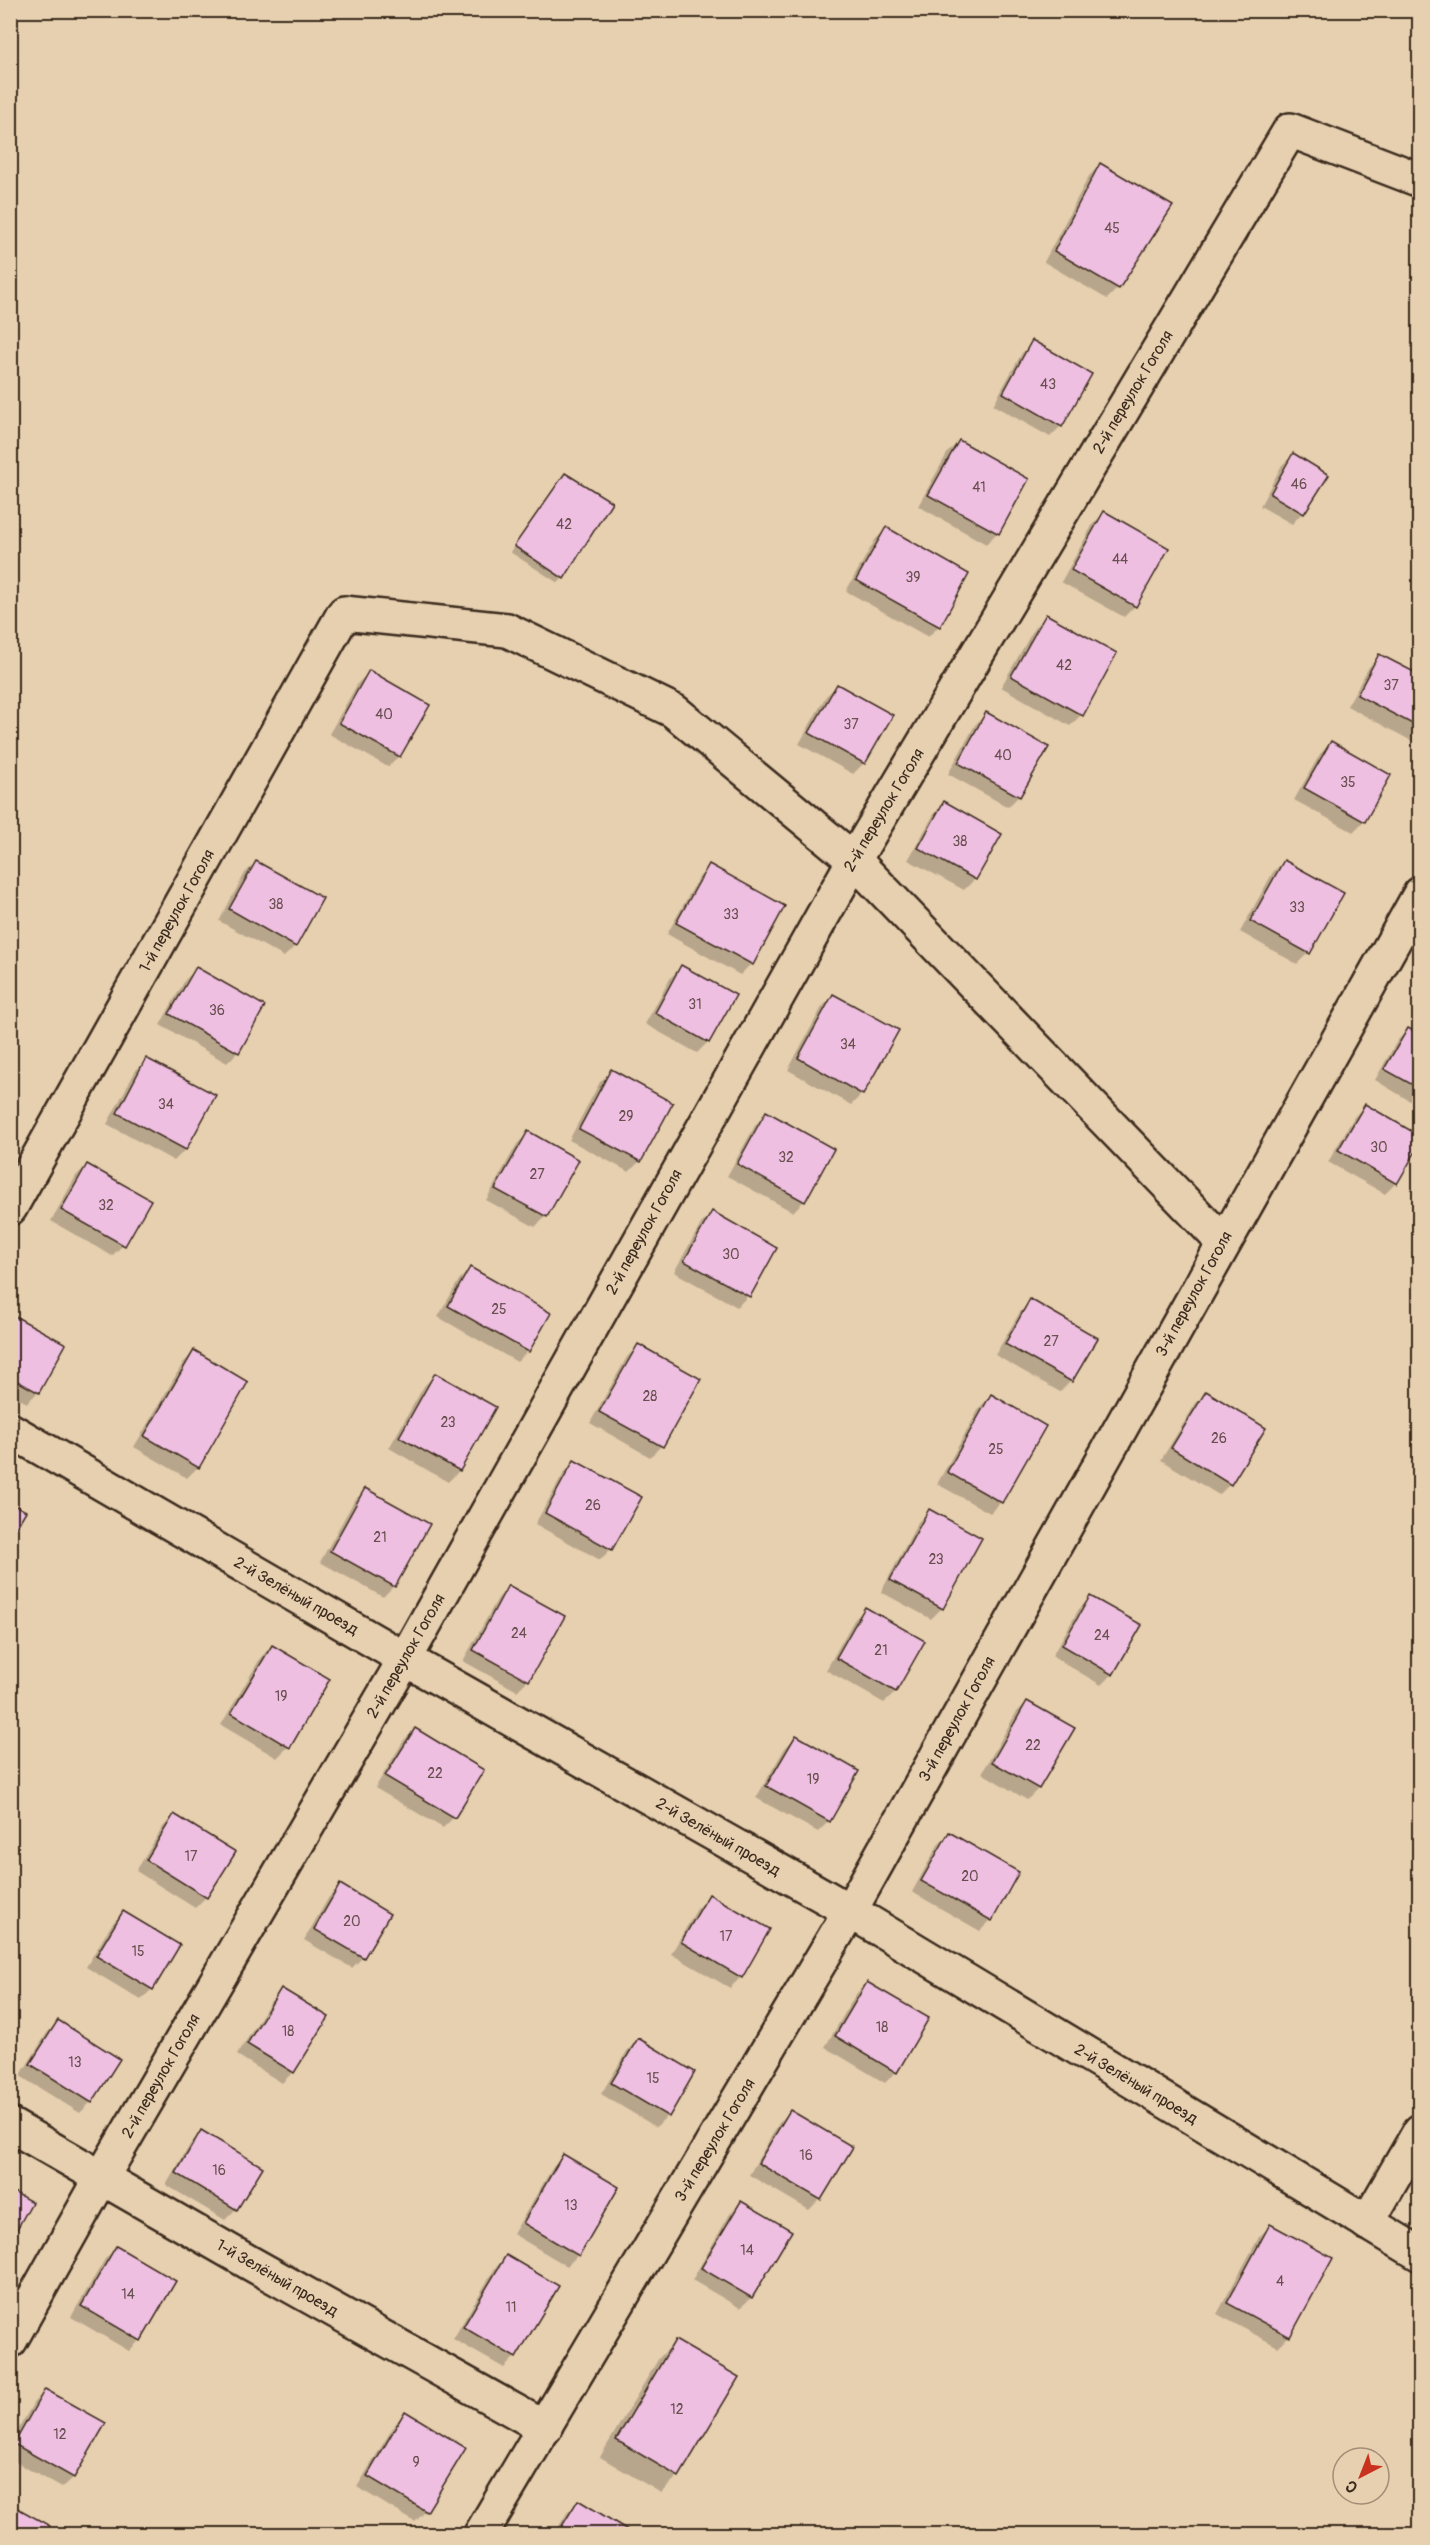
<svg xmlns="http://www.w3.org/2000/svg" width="1430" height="2545" viewBox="0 0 1430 2545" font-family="Pangolin,sans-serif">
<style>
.shadow{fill:#0003}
.building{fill:#eebfe1;stroke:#3b2a1e;stroke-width:1.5}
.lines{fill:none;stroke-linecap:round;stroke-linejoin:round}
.minor-casing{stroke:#3b2a1e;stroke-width:38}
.minor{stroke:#e7d0b0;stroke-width:33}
.labels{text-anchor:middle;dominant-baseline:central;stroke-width:6;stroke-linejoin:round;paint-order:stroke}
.number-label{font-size:14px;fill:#684f4f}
.street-label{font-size:16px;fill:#3b2a1e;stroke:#e7d0b0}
</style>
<rect width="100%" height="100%" fill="#e7d0b0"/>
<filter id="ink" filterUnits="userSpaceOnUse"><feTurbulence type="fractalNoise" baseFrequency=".0167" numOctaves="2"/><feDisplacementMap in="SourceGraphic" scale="12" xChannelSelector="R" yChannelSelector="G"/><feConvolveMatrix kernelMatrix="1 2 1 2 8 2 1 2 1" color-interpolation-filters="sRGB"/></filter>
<g filter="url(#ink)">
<g class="shadow">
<polygon points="1100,165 1118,288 1107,299 1044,262 1089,176"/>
<polygon points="1033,342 1061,426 1050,437 993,405 1022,353"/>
<polygon points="959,441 1027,479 997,533 986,544 918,506 948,452"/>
<polygon points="1293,455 1327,475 1302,513 1292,524 1260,506 1282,465"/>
<polygon points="560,480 563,578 558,583 510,552"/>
<polygon points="1104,513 1135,606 1124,617 1061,582 1093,524"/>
<polygon points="886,529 939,626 928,637 846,591 875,540"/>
<polygon points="1046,616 1081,715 1070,726 1001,687 1035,627"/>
<polygon points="1380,656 1420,677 1420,741 1417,744 1347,706 1369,667"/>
<polygon points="369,672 399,756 388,767 329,734 358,683"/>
<polygon points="837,686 864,763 853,774 799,744 826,696"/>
<polygon points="986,714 1019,796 1008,807 948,774 975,725"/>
<polygon points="1331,743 1364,821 1353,832 1294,800 1320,754"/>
<polygon points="945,803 975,879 964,890 908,860 934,814"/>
<polygon points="1284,861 1342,894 1308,953 1297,964 1240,932 1273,872"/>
<polygon points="256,862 295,946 284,957 219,921 245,873"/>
<polygon points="710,866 783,907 751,964 740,975 667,934 699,877"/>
<polygon points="682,966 708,1042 697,1053 645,1024 671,977"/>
<polygon points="196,969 238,1052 227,1063 160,1025 185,980"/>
<polygon points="833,996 862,1094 851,1105 788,1070 822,1007"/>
<polygon points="1420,1001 1420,1012 1415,1009"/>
<polygon points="1408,1030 1420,1036 1420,1107 1375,1080 1397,1041"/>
<polygon points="147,1059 214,1096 185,1150 174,1161 107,1124 136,1070"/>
<polygon points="611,1071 640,1161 629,1172 569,1140 600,1082"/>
<polygon points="1365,1106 1396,1183 1385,1194 1328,1162 1354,1117"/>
<polygon points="767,1113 832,1150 804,1201 793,1212 727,1176 756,1124"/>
<polygon points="528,1133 577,1160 546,1216 535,1227 486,1200 517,1144"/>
<polygon points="87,1165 149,1200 123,1245 112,1256 51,1221 76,1176"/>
<polygon points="712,1213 775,1249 748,1296 737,1307 674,1272 701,1224"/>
<polygon points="470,1269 528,1351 517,1362 438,1317 459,1280"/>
<polygon points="1030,1301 1096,1338 1071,1381 1060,1392 995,1355 1020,1312"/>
<polygon points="11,1316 64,1345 38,1392 27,1403 10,1394"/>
<polygon points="638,1346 699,1380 661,1446 650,1457 590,1423 627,1357"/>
<polygon points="194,1352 246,1383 198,1467 187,1478 134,1447 183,1363"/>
<polygon points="435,1375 494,1408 459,1471 448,1482 389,1448 424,1386"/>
<polygon points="1207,1393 1230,1484 1219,1495 1161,1460 1196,1403"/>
<polygon points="991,1396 1001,1502 990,1513 937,1484 980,1407"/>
<polygon points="575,1462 611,1549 600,1560 535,1524 564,1473"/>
<polygon points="365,1490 394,1586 383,1597 320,1562 354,1501"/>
<polygon points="929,1511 942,1608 931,1619 881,1592 918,1522"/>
<polygon points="509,1587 528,1680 517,1691 463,1661 498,1598"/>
<polygon points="1090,1598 1112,1674 1101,1685 1052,1656 1079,1609"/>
<polygon points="865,1609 923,1641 895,1692 884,1703 826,1670 854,1620"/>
<polygon points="272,1646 328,1680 288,1747 277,1758 221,1725 261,1657"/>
<polygon points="1027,1702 1038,1789 1027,1800 982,1773 1016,1713"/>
<polygon points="415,1730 454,1817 443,1828 375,1788 404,1740"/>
<polygon points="796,1737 829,1821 818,1832 756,1798 785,1748"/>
<polygon points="174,1816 206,1897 195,1908 136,1871 163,1827"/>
<polygon points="949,1834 991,1920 980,1931 912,1892 938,1845"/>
<polygon points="340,1886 363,1957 352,1968 304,1940 329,1897"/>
<polygon points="709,1896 741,1977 730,1988 671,1954 698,1907"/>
<polygon points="123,1913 177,1946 152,1989 141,2000 86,1967 112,1924"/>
<polygon points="867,1983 896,2072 885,2083 825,2047 856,1994"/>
<polygon points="282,1990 293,2072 282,2083 237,2055 271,2001"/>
<polygon points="58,2022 118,2059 91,2102 80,2113 20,2076 47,2033"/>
<polygon points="638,2040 693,2073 667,2116 656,2127 601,2094 627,2051"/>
<polygon points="790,2112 820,2199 809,2210 749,2175 779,2123"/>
<polygon points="202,2132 236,2209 225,2220 166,2185 191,2143"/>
<polygon points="564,2156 578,2255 567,2266 513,2234 553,2167"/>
<polygon points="741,2203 790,2232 751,2298 740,2308 692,2280 730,2214"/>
<polygon points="1270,2226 1289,2336 1278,2347 1217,2314 1259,2237"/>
<polygon points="116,2248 140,2340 129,2351 71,2317 105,2259"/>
<polygon points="506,2257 515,2357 504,2368 453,2339 495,2268"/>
<polygon points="675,2342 736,2378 678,2476 661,2493 600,2457 659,2358"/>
<polygon points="45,2391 73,2478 62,2488 10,2459 10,2444 34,2402"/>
<polygon points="405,2413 426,2511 415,2522 357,2487 395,2424"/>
<polygon points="578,2502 628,2532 627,2534 554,2534 567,2513"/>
<polygon points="339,2528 350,2534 332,2534"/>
</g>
<g class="building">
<polygon points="1100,163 1173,206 1119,289 1054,251"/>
<polygon points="1032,340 1092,374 1062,427 1003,393"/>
<polygon points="959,440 1029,479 999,534 928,495"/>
<polygon points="1293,453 1329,475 1304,514 1270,494"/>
<polygon points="565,473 612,502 564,579 514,546"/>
<polygon points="1104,511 1169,548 1136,607 1071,570"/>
<polygon points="886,527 969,574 940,627 856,580"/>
<polygon points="1046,614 1117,653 1083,716 1011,676"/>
<polygon points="1379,654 1420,675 1420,728 1357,695"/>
<polygon points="369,670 430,705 400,757 339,723"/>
<polygon points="837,684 893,715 865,764 809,733"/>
<polygon points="986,712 1049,747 1020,797 958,763"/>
<polygon points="1331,741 1391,775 1365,822 1304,788"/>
<polygon points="944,801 1002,834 976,880 918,848"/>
<polygon points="1284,860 1344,893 1310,954 1250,921"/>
<polygon points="256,861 323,898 296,947 229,909"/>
<polygon points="709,864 785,906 753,965 676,923"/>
<polygon points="681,965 736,995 709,1043 655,1013"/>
<polygon points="196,967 265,1006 239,1053 169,1014"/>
<polygon points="833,994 899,1030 863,1095 798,1058"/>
<polygon points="1408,1028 1420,1034 1420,1089 1384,1069"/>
<polygon points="146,1058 216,1095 186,1150 117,1113"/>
<polygon points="611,1069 673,1103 641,1162 579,1129"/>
<polygon points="1365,1104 1420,1136 1420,1144 1397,1184 1338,1150"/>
<polygon points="766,1111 834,1149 805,1202 737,1164"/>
<polygon points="528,1131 579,1160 547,1217 495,1189"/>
<polygon points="87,1164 151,1200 125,1246 61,1210"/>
<polygon points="712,1211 777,1248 750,1297 684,1261"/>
<polygon points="470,1267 551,1313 529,1352 448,1306"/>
<polygon points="1030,1299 1098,1338 1072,1382 1005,1344"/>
<polygon points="11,1314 66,1344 39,1393 10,1377"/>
<polygon points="638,1344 701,1379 663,1447 599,1412"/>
<polygon points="194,1350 248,1382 199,1468 144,1436"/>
<polygon points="435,1373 496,1407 460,1471 399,1437"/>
<polygon points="1206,1391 1266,1428 1231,1485 1171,1448"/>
<polygon points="991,1394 1046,1426 1002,1503 947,1472"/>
<polygon points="574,1460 642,1497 612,1550 545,1513"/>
<polygon points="365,1488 430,1524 395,1587 330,1551"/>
<polygon points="10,1503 26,1511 10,1538"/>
<polygon points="929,1509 982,1538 943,1609 890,1580"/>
<polygon points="508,1585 565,1616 529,1681 473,1650"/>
<polygon points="1090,1596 1142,1625 1113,1675 1062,1645"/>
<polygon points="865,1607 925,1641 896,1692 836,1658"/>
<polygon points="272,1645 330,1679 290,1748 231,1713"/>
<polygon points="1027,1701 1075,1728 1039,1789 992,1762"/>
<polygon points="415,1728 484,1770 455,1818 385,1776"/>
<polygon points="796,1735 859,1771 830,1822 766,1786"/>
<polygon points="174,1814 236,1852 207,1898 146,1860"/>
<polygon points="949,1832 1019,1872 992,1921 921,1881"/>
<polygon points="340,1884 390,1914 364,1958 314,1929"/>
<polygon points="709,1894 770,1929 742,1978 681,1942"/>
<polygon points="123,1911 180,1945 153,1990 96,1956"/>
<polygon points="867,1982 929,2018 897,2073 835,2036"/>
<polygon points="281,1988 329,2017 294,2073 247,2044"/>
<polygon points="58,2020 120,2059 92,2103 30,2064"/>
<polygon points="638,2038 695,2072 669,2117 611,2083"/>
<polygon points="790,2110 853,2147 821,2200 758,2163"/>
<polygon points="201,2130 263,2167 237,2210 176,2173"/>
<polygon points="563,2154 619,2187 579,2256 523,2223"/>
<polygon points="10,2190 32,2202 11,2240 10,2240"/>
<polygon points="741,2201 792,2231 752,2298 701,2268"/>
<polygon points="1270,2224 1333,2258 1290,2337 1227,2303"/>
<polygon points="116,2246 176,2281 141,2341 81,2306"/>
<polygon points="506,2255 559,2286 516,2358 463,2327"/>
<polygon points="675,2340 739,2377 679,2477 616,2440"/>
<polygon points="45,2389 106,2423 74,2478 14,2444"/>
<polygon points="405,2411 466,2448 427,2512 367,2476"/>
<polygon points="578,2500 631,2532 629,2534 557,2534"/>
<polygon points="10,2504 50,2526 46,2534 10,2534"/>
</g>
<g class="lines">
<g class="minor-casing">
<g id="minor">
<polyline points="10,1208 344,613 507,630 674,711 854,860 1223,1242"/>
<polyline points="10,1430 405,1659 850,1911 1420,2254"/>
<polyline points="10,2125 250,2263 545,2428"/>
<polyline points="1367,2223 1420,2131"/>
<polyline points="10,2341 102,2177 405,1659 854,860 1290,130 1420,180"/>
<polyline points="481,2534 850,1911 1420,894"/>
</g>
</g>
<use href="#minor" class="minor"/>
</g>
</g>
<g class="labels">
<g class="number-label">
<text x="1112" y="228">45</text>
<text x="1048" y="384">43</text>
<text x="1299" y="484">46</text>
<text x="979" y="487">41</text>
<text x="564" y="524">42</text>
<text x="1120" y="559">44</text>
<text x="913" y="577">39</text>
<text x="1064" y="665">42</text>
<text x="1391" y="685">37</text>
<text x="384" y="714">40</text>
<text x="851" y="724">37</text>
<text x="1003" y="755">40</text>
<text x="1348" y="782">35</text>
<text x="960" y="841">38</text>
<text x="276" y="904">38</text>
<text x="1297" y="907">33</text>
<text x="731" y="914">33</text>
<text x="695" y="1004">31</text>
<text x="217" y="1010">36</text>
<text x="848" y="1044">34</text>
<text x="166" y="1104">34</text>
<text x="626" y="1116">29</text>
<text x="1379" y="1147">30</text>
<text x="786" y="1157">32</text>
<text x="537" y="1174">27</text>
<text x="106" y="1205">32</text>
<text x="731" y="1254">30</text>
<text x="499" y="1309">25</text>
<text x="1051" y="1341">27</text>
<text x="650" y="1396">28</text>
<text x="448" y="1422">23</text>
<text x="1219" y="1438">26</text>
<text x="996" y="1449">25</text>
<text x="593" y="1505">26</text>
<text x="380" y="1537">21</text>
<text x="936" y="1559">23</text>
<text x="519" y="1633">24</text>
<text x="1102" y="1635">24</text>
<text x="881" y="1650">21</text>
<text x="281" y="1696">19</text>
<text x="1033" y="1745">22</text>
<text x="435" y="1773">22</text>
<text x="813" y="1779">19</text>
<text x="191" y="1856">17</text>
<text x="970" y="1876">20</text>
<text x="352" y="1921">20</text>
<text x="726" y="1936">17</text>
<text x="138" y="1951">15</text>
<text x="882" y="2027">18</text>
<text x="288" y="2031">18</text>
<text x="75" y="2062">13</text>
<text x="653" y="2078">15</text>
<text x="806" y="2155">16</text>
<text x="219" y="2170">16</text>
<text x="571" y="2205">13</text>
<text x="747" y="2250">14</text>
<text x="1280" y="2281">4</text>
<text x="128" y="2294">14</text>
<text x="511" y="2307">11</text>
<text x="677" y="2409">12</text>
<text x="60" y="2434">12</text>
<text x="416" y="2462">9</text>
</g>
<g class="street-label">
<text transform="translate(1133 392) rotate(-59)">2-й переулок Гоголя</text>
<text transform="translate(884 810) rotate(-59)">2-й переулок Гоголя</text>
<text transform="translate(177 911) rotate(-61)">1-й переулок Гоголя</text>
<text transform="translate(644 1232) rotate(-61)">2-й переулок Гоголя</text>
<text transform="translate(1194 1294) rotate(-61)">3-й переулок Гоголя</text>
<text transform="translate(296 1596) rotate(30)">2-й Зелёный проезд</text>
<text transform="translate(406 1656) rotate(-60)">2-й переулок Гоголя</text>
<text transform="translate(957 1719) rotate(-61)">3-й переулок Гоголя</text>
<text transform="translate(718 1837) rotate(30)">2-й Зелёный проезд</text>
<text transform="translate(161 2076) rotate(-60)">2-й переулок Гоголя</text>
<text transform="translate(1136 2084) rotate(31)">2-й Зелёный проезд</text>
<text transform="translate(715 2140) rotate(-59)">3-й переулок Гоголя</text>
<text transform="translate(277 2278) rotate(30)">1-й Зелёный проезд</text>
</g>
</g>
<rect width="1430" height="2545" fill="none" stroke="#e7d0b0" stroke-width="36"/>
<rect x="18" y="18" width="1394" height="2509" fill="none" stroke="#3b2a1e" stroke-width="2" filter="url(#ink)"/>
<g transform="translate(1361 2476) rotate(222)"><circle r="28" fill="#e7d0b0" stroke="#a28e76" stroke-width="1.5"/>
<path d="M0-4.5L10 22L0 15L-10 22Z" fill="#c8321e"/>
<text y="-9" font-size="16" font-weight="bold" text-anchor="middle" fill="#3b2a1e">С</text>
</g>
</svg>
